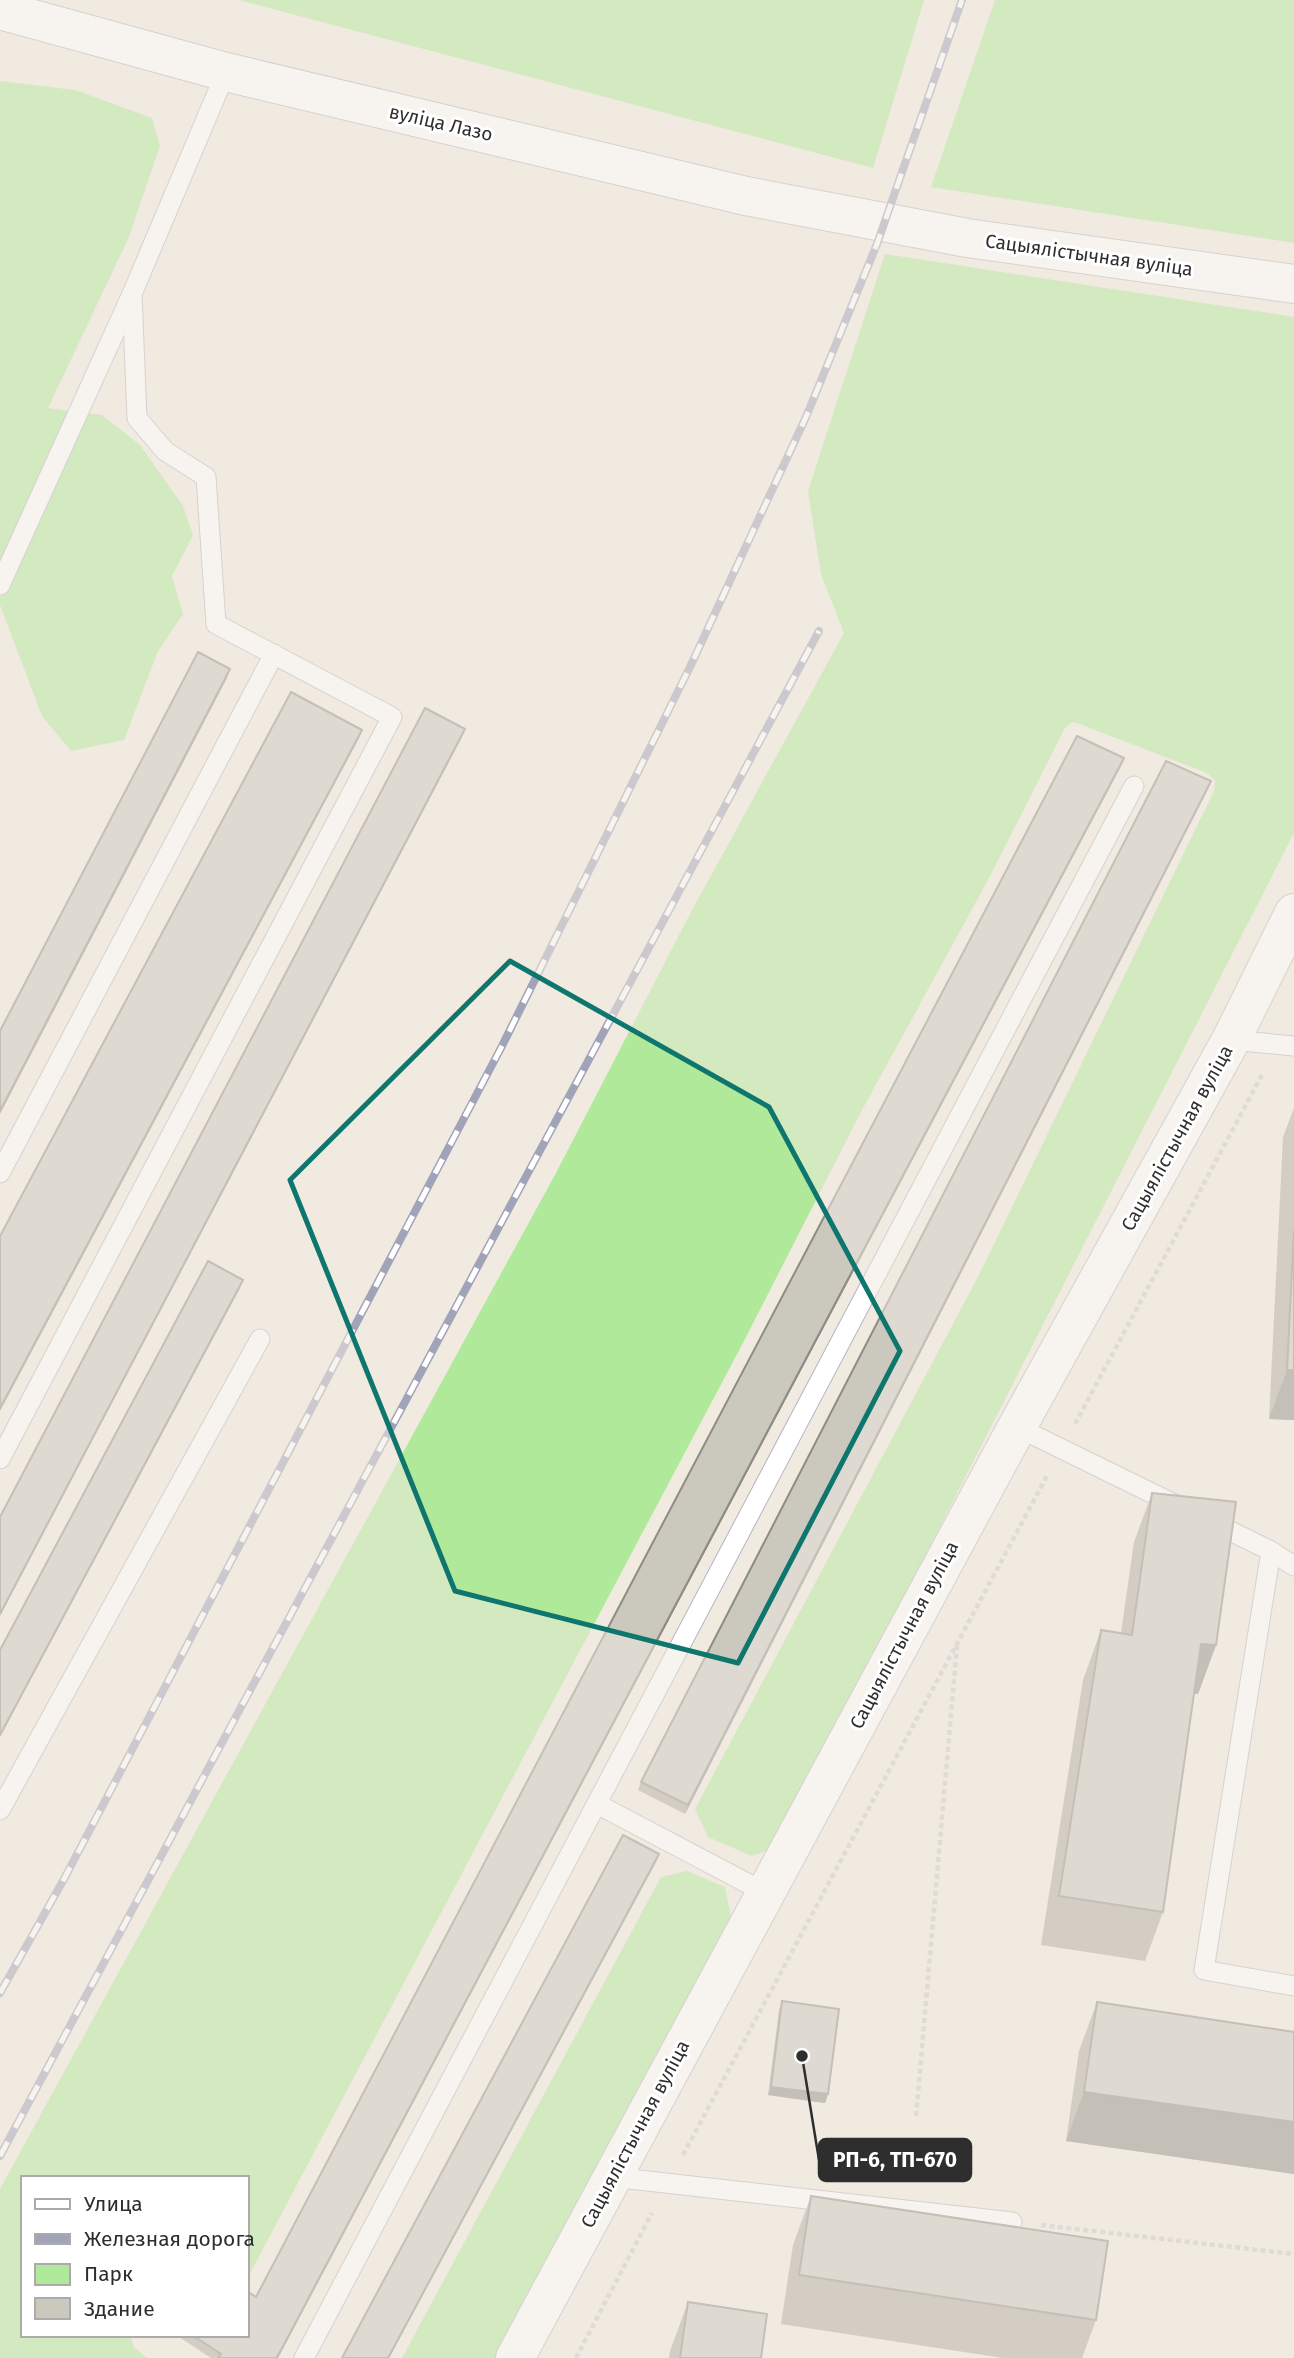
<svg xmlns="http://www.w3.org/2000/svg" width="1294" height="2358" viewBox="0 0 1294 2358" font-family="'Fira Sans',sans-serif">
<style>
.green{fill:#afe999}
.lines{fill:none;stroke-linecap:round;stroke-linejoin:round}
.service-casing{stroke:#b4b5c2;stroke-width:21}
.tertiary-casing{stroke:#b4b5c2;stroke-width:40}
.secondary-casing{stroke:#b4b5c2;stroke-width:40}
.path{stroke:#c9c9c9;stroke-width:4.5;stroke-dasharray:5 3.5;stroke-linecap:butt}
.service{stroke:#fff;stroke-width:19}
.tertiary{stroke:#fff;stroke-width:38}
.secondary{stroke:#fff;stroke-width:38}
.rail-casing{stroke:#a1a3b9;stroke-width:8}
.rail{stroke:#fff;stroke-width:5;stroke-dasharray:16;stroke-linecap:butt}
.wall{fill:#afaca3}
.shaded-wall{fill:#8e8c85}
.building{fill:#cbc8be;stroke:#8e8c85;stroke-width:2}
.marked{fill:none;stroke:#0f766e;stroke-width:5;stroke-linejoin:round}
.labels{text-anchor:middle;dominant-baseline:central;stroke-width:6;stroke-linejoin:round;paint-order:stroke}
.street-label{font-size:19px;fill:#2e2e2e;stroke:#fff}
.leader{fill:none;stroke:#2e2e2e;stroke-width:2.5}
.callout-dot{fill:#2e2e2e;stroke:#fff;stroke-width:2.5}
.callout{fill:#2e2e2e;stroke:#2e2e2e;stroke-width:2.5}
.callout-label{font-size:21px;text-anchor:middle;font-weight:bold;fill:#fff}
</style>
<rect width="100%" height="100%" fill="#f0eae0"/>
<g class="green">
<polygon points="239,0 924,0 873,168"/>
<polygon points="995,0 1294,0 1294,243 931,187"/>
<polygon points="0,81 75,90 152,118 160,146 128,239 48,408 102,415 140,445 183,506 193,535 172,576 183,614 158,651 124,740 71,751 42,716 0,605"/>
<polygon points="885,254 1294,317 1294,833 776,1848 752,1856 708,1837 695,1809 980,1273 1214,791 1215,780 1207,773 1080,724 1072,722 1065,728 990,876 861,1112 744,1341 247,2279 247,2178 23,2178 23,2335 130,2335 134,2347 147,2358 0,2358 0,2189 556,1173 691,912 844,633 821,574 808,491"/>
<polygon points="687,1871 725,1887 732,1923 498,2358 402,2358 661,1877"/>
</g>
<g class="lines">
<g class="service-casing">
<g id="service">
<polyline points="0,585 132,294 226,72"/>
<polyline points="1231,1040 1294,1046"/>
<polyline points="0,1173 274,654"/>
<polyline points="1017,1427 1176,1505"/>
<polyline points="0,1459 392,717 216,624 206,477 165,451 137,418 132,294"/>
<polyline points="1210,1521 1271,1551 1294,1566"/>
<polyline points="1271,1551 1204,1970 1294,1986"/>
<polyline points="597,1804 766,1893"/>
<polyline points="0,1810 260,1339"/>
<polyline points="612,2177 1012,2222"/>
<polyline points="304,2358 1134,786"/>
</g>
</g>
<g class="tertiary-casing">
<polyline id="tertiary" points="515,2358 1017,1427 1231,1040 1294,913"/>
</g>
<g class="secondary-casing">
<polyline id="secondary" points="0,10 226,72 746,196 967,238 1294,284"/>
</g>
<g class="path">
<polyline points="1075,1424 1263,1073"/>
<polyline points="916,2116 957,1646"/>
<polyline points="683,2155 1048,1474"/>
<polyline points="1041,2225 1294,2254"/>
<polyline points="576,2358 652,2213"/>
</g>
<use href="#service" class="service"/>
<use href="#tertiary" class="tertiary"/>
<use href="#secondary" class="secondary"/>
<g class="rail-casing">
<g id="rail">
<polyline points="0,1993 64,1879 502,1046 690,667 806,417 877,244 962,0"/>
<polyline points="0,2156 819,631"/>
</g>
</g>
<use href="#rail" class="rail"/>
</g>
<g class="wall">
<polygon points="1121,766 278,2358 211,2358 176,2335 247,2335 256,2297"/>
<polygon points="1208,789 685,1814 638,1790 641,1782"/>
<polygon points="1294,1108 1294,1420 1269,1419 1283,1137"/>
<polygon points="1152,1493 1216,1645 1198,1694 1194,1694 1163,1912 1145,1961 1041,1945 1083,1680 1101,1630 1121,1633 1134,1542"/>
<polygon points="782,2001 828,2094 825,2103 768,2095 779,2010"/>
<polygon points="1097,2002 1294,2032 1294,2174 1066,2141 1079,2051"/>
<polygon points="811,2196 1096,2320 1082,2358 1003,2358 781,2324 793,2245"/>
<polygon points="688,2302 761,2358 669,2358 670,2351"/>
</g>
<g class="shaded-wall">
<polygon points="230,669 227,678 0,1114 0,1111"/>
<polygon points="465,729 462,737 0,1616 0,1614"/>
<polygon points="362,730 359,738 0,1411 0,1408"/>
<polygon points="1124,758 1121,766 278,2358 276,2358"/>
<polygon points="1211,781 1208,789 685,1814 688,1805"/>
<polygon points="243,1280 240,1288 0,1737 0,1735"/>
<polygon points="1287,1370 1294,1370 1294,1420 1269,1419"/>
<polygon points="1201,1644 1216,1645 1198,1694 1183,1693"/>
<polygon points="659,1854 656,1862 389,2358 388,2358"/>
<polygon points="771,2087 828,2094 825,2103 768,2095"/>
<polygon points="1084,2092 1294,2122 1294,2174 1066,2141"/>
</g>
<g class="building">
<polygon points="198,652 230,669 0,1111 0,1031"/>
<polygon points="291,692 362,730 0,1408 0,1236"/>
<polygon points="425,708 465,729 0,1614 0,1517"/>
<polygon points="1077,736 1124,758 281,2350 276,2358 218,2358 221,2354 192,2335 247,2335 247,2291 256,2297"/>
<polygon points="1166,761 1211,781 688,1805 641,1782"/>
<polygon points="1294,1230 1294,1370 1287,1370"/>
<polygon points="208,1261 243,1280 0,1735 0,1650"/>
<polygon points="1152,1493 1236,1502 1216,1645 1201,1644 1163,1912 1059,1896 1101,1630 1132,1635"/>
<polygon points="623,1835 659,1854 388,2358 342,2358"/>
<polygon points="782,2001 839,2009 828,2094 771,2087"/>
<polygon points="1097,2002 1294,2032 1294,2122 1084,2092"/>
<polygon points="811,2196 1108,2241 1096,2320 799,2275"/>
<polygon points="688,2302 767,2314 761,2358 680,2358"/>
</g>
<path d="M0 0H1294V2358H0ZM 510,961 L 769,1107 L 900,1351 L 738,1663 L 455,1591 L 290,1180 Z" fill="#f0eae0" fill-opacity=".55" fill-rule="evenodd"/>
<path class="marked" d="M 510,961 L 769,1107 L 900,1351 L 738,1663 L 455,1591 L 290,1180 Z"/>
<g class="labels">
<g class="street-label">
<text transform="translate(441 123) rotate(13)">вуліца Лазо</text>
<text transform="translate(1089 255) rotate(8)">Сацыялістычная вуліца</text>
<text transform="translate(1177 1138) rotate(-61)">Сацыялістычная вуліца</text>
<text transform="translate(904 1635) rotate(-62)">Сацыялістычная вуліца</text>
<text transform="translate(635 2134) rotate(-62)">Сацыялістычная вуліца</text>
</g>
</g>
<path class="leader" d="M802 2056L819 2160"/>
<circle class="callout-dot" cx="802" cy="2056" r="7"/>
<rect class="callout" x="819" y="2139" width="152" height="42" rx="7"/>
<g class="callout-label">
<text x="895" y="2167">РП-6, ТП-670</text>
</g>
<rect x="21" y="2176" width="228" height="161" fill="#ffffff" stroke="#ababab" stroke-width="2"/>
<rect x="35" y="2199" width="35" height="10" fill="#ffffff" stroke="#ababab" stroke-width="2"/>
<text x="84" y="2211" font-size="21" fill="#2e2e2e">Улица</text>
<rect x="35" y="2234" width="35" height="10" fill="#a1a3b9" stroke="#ababab" stroke-width="2"/>
<text x="84" y="2246" font-size="21" fill="#2e2e2e">Железная дорога</text>
<rect x="35" y="2264" width="35" height="21" fill="#afe999" stroke="#ababab" stroke-width="2"/>
<text x="84" y="2281" font-size="21" fill="#2e2e2e">Парк</text>
<rect x="35" y="2298" width="35" height="21" fill="#cbc8be" stroke="#ababab" stroke-width="2"/>
<text x="84" y="2316" font-size="21" fill="#2e2e2e">Здание</text>
</svg>
